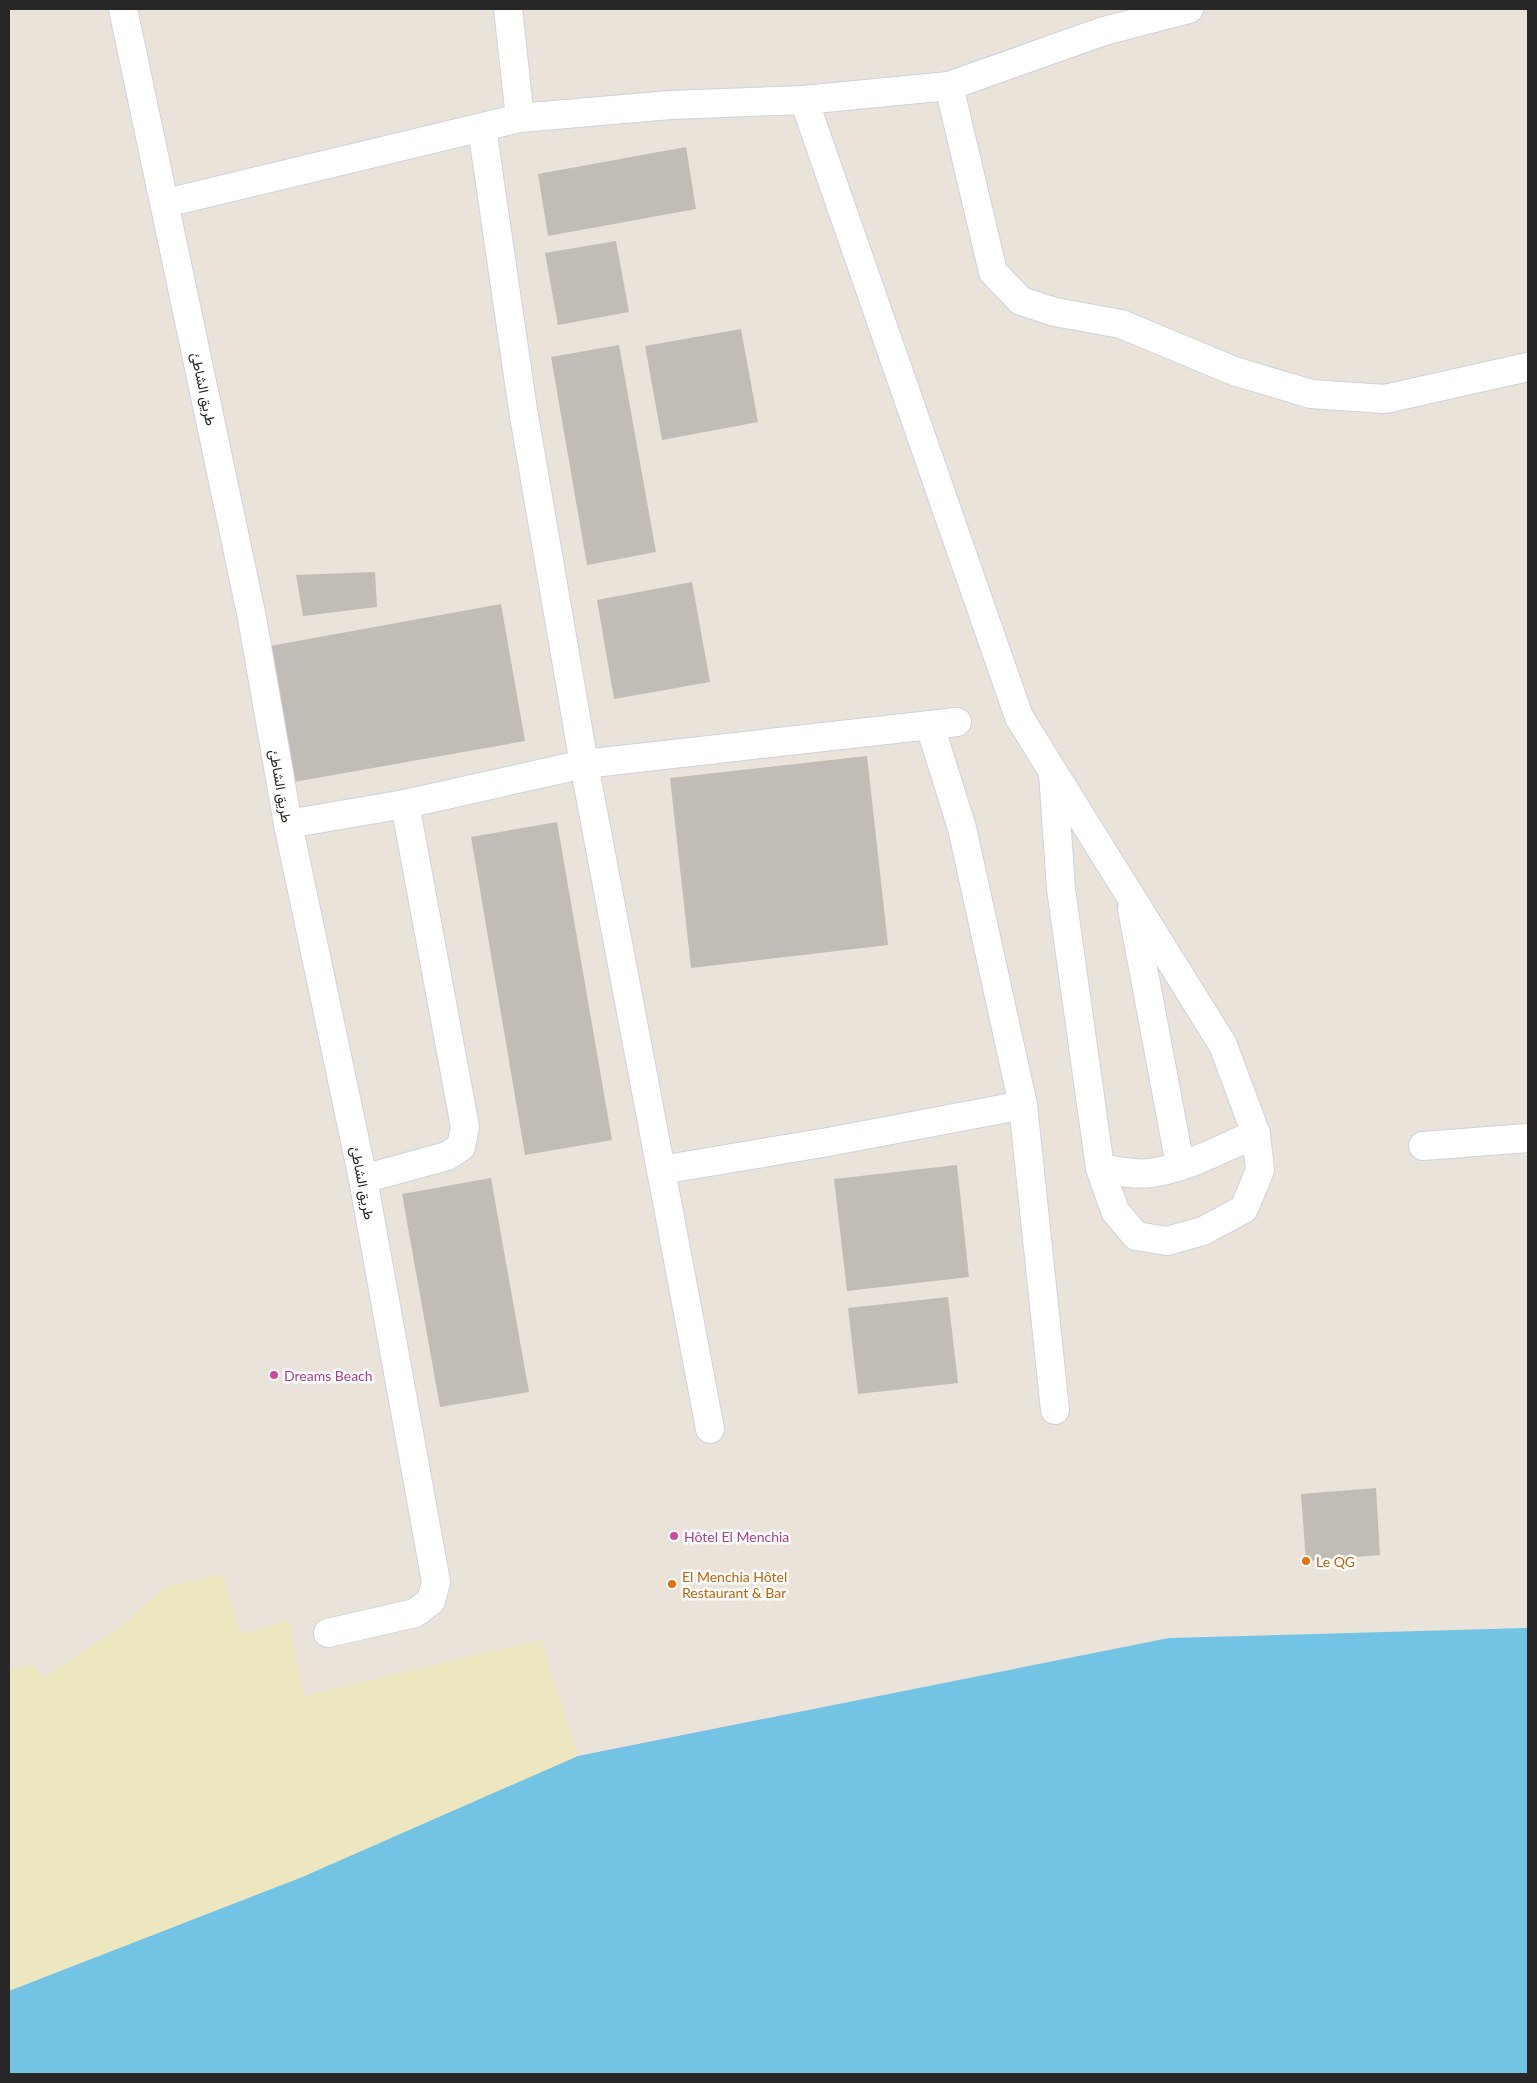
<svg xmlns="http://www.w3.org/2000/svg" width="1537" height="2083" viewBox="0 0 1537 2083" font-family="Lato,Vazirmatn,sans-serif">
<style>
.sand{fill:#ece7be}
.water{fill:#73c3e4}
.building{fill:#c1bdb6}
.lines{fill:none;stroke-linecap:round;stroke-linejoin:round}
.minor-casing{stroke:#cfd2df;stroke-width:30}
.minor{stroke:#fff;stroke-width:28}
.hotel-dot{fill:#d1479c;stroke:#fff;stroke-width:2}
.food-dot{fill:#e8710a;stroke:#fff;stroke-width:2}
.labels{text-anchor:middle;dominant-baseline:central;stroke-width:5;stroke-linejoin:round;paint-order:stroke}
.street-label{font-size:14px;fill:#272727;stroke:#fff}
.hotel-label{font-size:14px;fill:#b23c85;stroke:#fff;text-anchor:start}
.food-label{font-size:14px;fill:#c56008;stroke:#fff;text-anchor:start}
</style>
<rect width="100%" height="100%" fill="#e9e3da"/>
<polygon class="sand" points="223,1575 240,1634 289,1620 304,1696 541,1640 578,1756 300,1878 9,1991 9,1670 31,1664 44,1678 112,1633 167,1586"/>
<polygon class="water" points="1528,1628 1528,2074 9,2074 9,1991 300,1878 578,1756 1169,1638"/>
<g class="building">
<polygon points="686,147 696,209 548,236 538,174"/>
<polygon points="616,241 629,312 558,325 545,253"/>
<polygon points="741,329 758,422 662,440 645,346"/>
<polygon points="619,345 656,552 587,565 551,357"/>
<polygon points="375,572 377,607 303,616 296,575"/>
<polygon points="692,582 710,682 614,699 597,600"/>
<polygon points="501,604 525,741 294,782 270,646"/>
<polygon points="867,756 888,945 691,968 670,778"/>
<polygon points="557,822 612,1140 525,1155 471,837"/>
<polygon points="957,1165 969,1277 847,1291 834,1179"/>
<polygon points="491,1178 529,1392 440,1407 402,1194"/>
<polygon points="948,1297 958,1383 858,1394 848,1308"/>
<polygon points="1376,1488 1380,1555 1306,1561 1301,1494"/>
</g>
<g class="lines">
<g class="minor-casing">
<g id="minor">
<polyline points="123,9 252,618 288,824 363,1179 436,1582 431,1601 415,1613 328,1633"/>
<polyline points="508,9 520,118"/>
<polyline points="949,86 993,272 1021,301 1055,312 1121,324 1234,371 1311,394 1385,399 1528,367"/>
<polyline points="804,100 1019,717 1223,1045 1256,1134 1260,1170 1244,1209 1203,1231 1167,1241 1136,1236 1115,1211 1100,1168"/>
<polyline points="482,128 523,410 584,764 661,1170 828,1142 1023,1105"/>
<polyline points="166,203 520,118 670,105 804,100 949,86 1104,31 1189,9"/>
<polyline points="930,726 962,828 1023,1105 1055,1410"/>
<path d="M 1053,773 L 1061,889 L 1100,1168 C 1116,1171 1133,1175 1150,1173 C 1186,1169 1222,1148 1256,1134"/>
<polyline points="288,824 405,804 584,764 957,722"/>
<polyline points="1132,909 1180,1165"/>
<polyline points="1423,1146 1528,1138"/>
<polyline points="661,1170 710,1429"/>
<polyline points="363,1179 447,1156 461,1147 465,1127 405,804"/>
</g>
</g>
<use href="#minor" class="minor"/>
</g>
<g class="hotel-dot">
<circle cx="274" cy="1375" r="5"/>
<circle cx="674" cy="1536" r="5"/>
</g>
<g class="food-dot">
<circle cx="1306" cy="1561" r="5"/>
<circle cx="672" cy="1584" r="5"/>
</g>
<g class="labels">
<g class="street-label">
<text transform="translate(204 389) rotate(78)">طريق الشاطئ</text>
<text transform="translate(281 786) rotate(80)">طريق الشاطئ</text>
<text transform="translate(363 1183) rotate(79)">طريق الشاطئ</text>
</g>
<g class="hotel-label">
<text x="284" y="1375">Dreams Beach</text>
<text x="684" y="1536">Hôtel El Menchia</text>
</g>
<g class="food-label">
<text x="1316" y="1561">Le QG</text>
<text x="682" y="1576">El Menchia Hôtel<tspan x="682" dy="16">Restaurant &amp; Bar</tspan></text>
</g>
</g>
<rect width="1537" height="2083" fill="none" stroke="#272727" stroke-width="20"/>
</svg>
